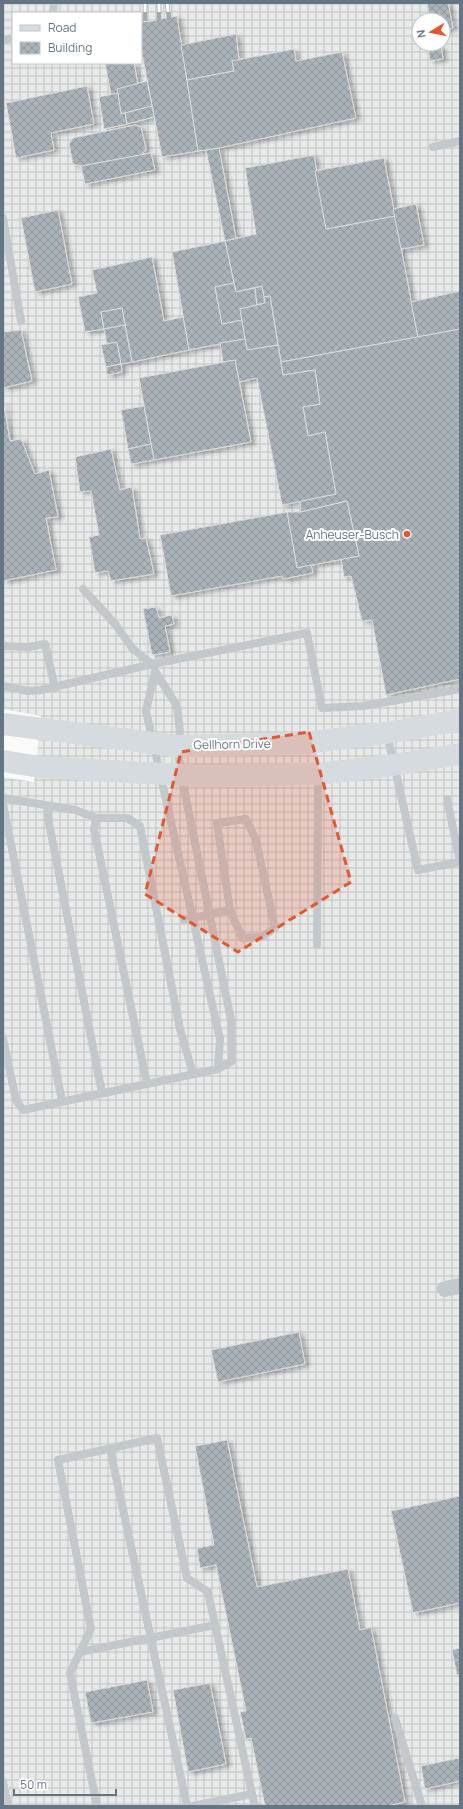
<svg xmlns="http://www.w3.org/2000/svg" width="463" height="1809" viewBox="0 0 463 1809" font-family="Manrope,sans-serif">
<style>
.industrial{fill:url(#industrial-grid);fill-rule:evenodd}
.building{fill:url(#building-cross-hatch);stroke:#dcdcda;filter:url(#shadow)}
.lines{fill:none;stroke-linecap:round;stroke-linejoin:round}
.lane{stroke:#c3c8cc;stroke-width:8}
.street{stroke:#c3c8cc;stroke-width:16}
.secondary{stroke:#d6dbdf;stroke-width:22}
.rail-casing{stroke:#a2aab0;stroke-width:4.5}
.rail{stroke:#fff;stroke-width:3;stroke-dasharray:9;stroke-linecap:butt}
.marked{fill:#e4572e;fill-opacity:0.2;stroke:#e4572e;stroke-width:3;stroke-dasharray:8 5;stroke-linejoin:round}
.poi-dot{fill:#e4572e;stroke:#fff;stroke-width:1.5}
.labels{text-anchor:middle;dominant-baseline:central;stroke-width:4;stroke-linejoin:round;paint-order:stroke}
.poi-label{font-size:12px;fill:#657683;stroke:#fff;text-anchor:end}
.street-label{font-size:12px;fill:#657683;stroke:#fff}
</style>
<defs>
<pattern id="industrial-grid" width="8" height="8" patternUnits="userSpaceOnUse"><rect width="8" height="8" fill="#e8e9e9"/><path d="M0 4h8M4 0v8" fill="none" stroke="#c0c1c2"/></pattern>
<pattern id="building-cross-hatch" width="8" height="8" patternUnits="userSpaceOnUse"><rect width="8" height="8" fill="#aab3b9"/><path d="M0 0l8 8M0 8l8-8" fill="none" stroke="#8e969c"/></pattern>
<filter id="shadow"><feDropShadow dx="4.5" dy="2.5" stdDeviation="2" flood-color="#0004"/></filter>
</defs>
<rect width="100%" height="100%" fill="#fafaf8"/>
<path class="industrial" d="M 3,3 L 460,3 L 460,1806 L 3,1806 L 3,777 L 34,782 L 41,716 L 3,709 ZM 13,13 L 141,13 L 141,63 L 13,63 ZM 419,20 L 443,20 L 443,44 L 419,44 Z"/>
<g class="building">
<polygon points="427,3 448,3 453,28 443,30 443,20 430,20"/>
<polygon points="177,16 198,151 162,157 141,48 141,23"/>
<polygon points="236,34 239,60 232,61 234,71 187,80 181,45"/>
<polygon points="441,46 443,59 430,61 428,48"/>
<polygon points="294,49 296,61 342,52 356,118 219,148 198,151 187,80 234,71 232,61"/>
<polygon points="105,63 134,63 138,85 117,89 118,93 111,95"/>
<polygon points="147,81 152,106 121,114 117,89"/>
<polygon points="87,86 94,124 51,133 54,150 16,158 6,103"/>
<polygon points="118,93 121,114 125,113 127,124 104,129 99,97"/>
<polygon points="152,106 154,117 127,124 125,113"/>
<polygon points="135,125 141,127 146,149 141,155 81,166 73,164 69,144 73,138"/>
<polygon points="219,148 236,238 225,241 206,150"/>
<polygon points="151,153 155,170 85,184 81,166"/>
<polygon points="314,155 326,229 395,216 418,337 281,362 270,296 264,297 262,286 236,292 225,241 256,234 245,168"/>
<polygon points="384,158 395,216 326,229 315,171"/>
<polygon points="416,204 424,245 401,249 393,209"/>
<polygon points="58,210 72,284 35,292 21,218"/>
<polygon points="225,241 234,283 215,287 222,324 242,320 245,339 189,350 172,252"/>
<polygon points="152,257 164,321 183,317 189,350 132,362 122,308 101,312 104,329 85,332 78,297 97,293 92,270"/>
<polygon points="234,283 236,292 255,288 257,305 240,309 242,320 222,324 215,287"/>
<polygon points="262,286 265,303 257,305 255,288"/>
<polygon points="460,291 460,329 418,337 411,302"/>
<polygon points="270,296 278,345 247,350 240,309 265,303 264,297"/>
<polygon points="122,308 125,325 104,329 101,312"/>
<polygon points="125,325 132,362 121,364 117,342 107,344 104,329"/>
<polygon points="460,329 460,679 386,695 372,620 362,621 351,576 344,577 341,559 359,556 347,501 301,512 300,501 336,494 325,432 308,436 303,407 320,404 315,370 283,375 281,362"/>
<polygon points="21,330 32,381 3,388 3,332"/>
<polygon points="245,339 247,350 278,345 283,375 315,370 320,404 303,407 308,436 325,432 336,494 282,505 257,378 239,382 235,360 223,362 220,343"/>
<polygon points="117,342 121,364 106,367 101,345"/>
<polygon points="235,360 251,442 154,460 139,378"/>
<polygon points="121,364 122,372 107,375 106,367"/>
<polygon points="3,401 10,441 21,439 35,474 49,470 58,517 46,518 56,570 3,581"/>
<polygon points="144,406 151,444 128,449 121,410"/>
<polygon points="151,444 154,460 131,464 128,449"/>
<polygon points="111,449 120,490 132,487 140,539 146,538 154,574 111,581 108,571 95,573 89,537 99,535 91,491 80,492 75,457"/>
<polygon points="347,501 359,556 297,568 287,512 301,512"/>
<polygon points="287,512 297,568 311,565 313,573 283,579 282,576 171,596 160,535"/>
<polygon points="156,607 159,618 172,615 174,624 165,626 170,652 152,655 143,609"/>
<polygon points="299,1332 305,1364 218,1382 211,1350"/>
<polygon points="227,1440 257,1587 348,1569 360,1630 371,1627 405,1802 387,1806 265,1806 251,1738 246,1739 240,1712 246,1711 216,1565 200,1568 197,1548 214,1545 195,1446"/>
<polygon points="460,1496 460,1603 413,1613 391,1511"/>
<polygon points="460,1648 460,1674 457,1675 452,1650"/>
<polygon points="147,1680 153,1712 91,1723 85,1692"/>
<polygon points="210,1683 226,1764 188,1772 173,1690"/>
<polygon points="459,1758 460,1781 425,1789 421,1766"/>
</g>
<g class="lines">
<g class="lane">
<polyline points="53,13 54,3"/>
<polyline points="3,40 13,38"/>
<polyline points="433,147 460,141"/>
<polyline points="3,218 21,321"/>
<polyline points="83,589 116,625 132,648 154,666"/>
<polyline points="3,646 28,647 45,644 55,688"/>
<polyline points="3,686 28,691 41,690 153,664 307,633 322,708 363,706 460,689"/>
<polyline points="387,734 418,870 460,862"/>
<polyline points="3,798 75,810 97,818 127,818 140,826 180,1029 193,1074"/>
<polyline points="447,799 460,862"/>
<polyline points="3,804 62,1101"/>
<polyline points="49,806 48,818 102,1093"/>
<polyline points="97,818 94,829 147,1084"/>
<polyline points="184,920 230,910 217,823 246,819 256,840 275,928 262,937 242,938 230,910"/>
<polyline points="317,945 318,775"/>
<polyline points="3,1039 16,1100 23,1110 218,1069 220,1039 146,711 155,671 177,706 180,732 177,746 181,774 231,1020 232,1061 218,1069"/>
<polyline points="110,1449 187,1806"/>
<polyline points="80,1652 215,1625"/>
<polyline points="395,1718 422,1806"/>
<polyline points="3,1782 8,1806"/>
<polyline points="97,1806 70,1673 91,1629 58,1460 157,1438 187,1578 208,1592 252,1794"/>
<polyline points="193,1806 252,1794 255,1806"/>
</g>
<polyline class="street" points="445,1289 460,1286"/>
<g class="secondary">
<polyline points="3,724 177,746 304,743 386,733 460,720"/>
<polyline points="3,761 40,767 200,776 318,774 393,765 460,754"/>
</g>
<g class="rail-casing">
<g id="rail">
<polyline points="145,3 145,22"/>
<polyline points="159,3 159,19"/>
<polyline points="167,3 169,18"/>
</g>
</g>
<use href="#rail" class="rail"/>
</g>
<path class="marked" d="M 309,732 L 351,882 L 238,952 L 145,894 L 181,752 Z"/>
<circle class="poi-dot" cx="407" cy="534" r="4"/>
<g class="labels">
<g class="poi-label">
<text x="399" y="534">Anheuser-Busch</text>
</g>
<g class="street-label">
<text transform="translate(232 744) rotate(-1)">Gellhorn Drive</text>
</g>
</g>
<rect width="463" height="1809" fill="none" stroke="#657683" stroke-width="8"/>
<rect x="12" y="12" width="130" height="52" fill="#ffffff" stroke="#c1c8cd"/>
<rect x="20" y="25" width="20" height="6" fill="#d6dbdf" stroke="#c1c8cd"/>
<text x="48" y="32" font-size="12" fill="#657683">Road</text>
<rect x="20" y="42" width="20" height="12" fill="url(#building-cross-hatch)" stroke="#c1c8cd"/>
<text x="48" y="52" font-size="12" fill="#657683">Building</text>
<g transform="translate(431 32) rotate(260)"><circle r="19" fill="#ffffff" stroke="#c1c8cd"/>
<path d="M0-3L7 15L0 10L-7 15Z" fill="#e4572e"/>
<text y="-6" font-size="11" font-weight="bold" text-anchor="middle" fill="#657683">N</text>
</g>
<path d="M14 1789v6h102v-6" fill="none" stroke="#657683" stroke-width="2"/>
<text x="20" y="1789" font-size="12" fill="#657683" stroke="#ffffff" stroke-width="3" paint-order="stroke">50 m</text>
</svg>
